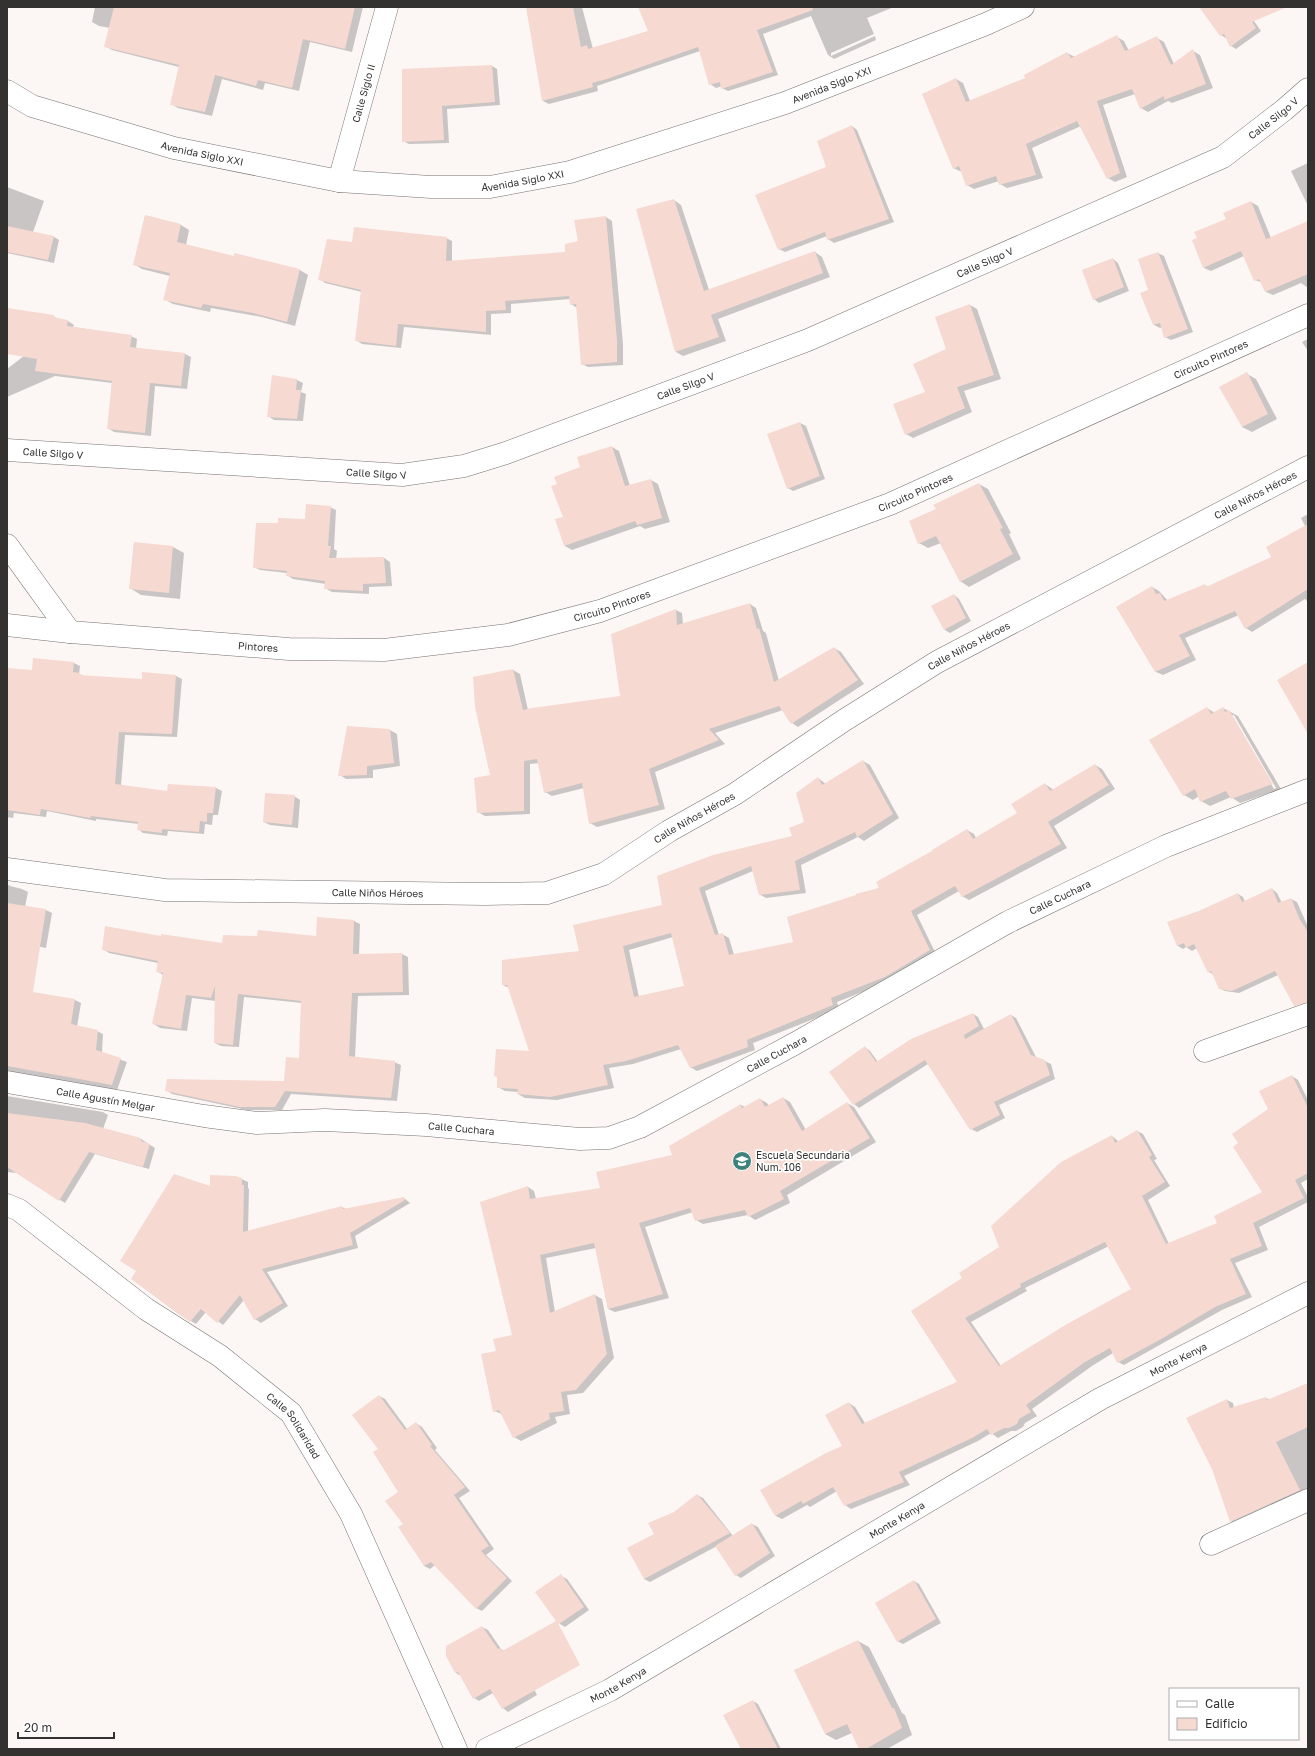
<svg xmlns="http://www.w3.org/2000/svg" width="1315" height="1756" viewBox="0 0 1315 1756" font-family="'Golos Text',sans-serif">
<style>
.shadow{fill:#0003;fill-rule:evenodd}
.building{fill:#f6d9d1;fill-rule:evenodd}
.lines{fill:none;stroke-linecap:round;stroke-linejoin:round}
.street-casing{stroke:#767270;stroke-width:23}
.secondary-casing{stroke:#767270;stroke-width:23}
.street{stroke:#fff;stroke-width:22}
.secondary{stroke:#fff;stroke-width:22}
.labels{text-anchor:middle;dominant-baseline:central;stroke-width:3.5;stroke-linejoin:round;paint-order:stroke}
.street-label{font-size:10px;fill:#343231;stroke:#fff}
.poi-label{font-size:10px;fill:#343231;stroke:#fff;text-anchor:start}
</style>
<rect width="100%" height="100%" fill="#fcf7f5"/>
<g class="shadow">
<polygon points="95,7 363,7 352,52 310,42 299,91 265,83 263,90 222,79 212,116 178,108 171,104 179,67 112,50 105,46 110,28 99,26 92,22"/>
<polygon points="527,7 582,7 593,49 649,31 639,7 894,7 867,18 874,34 831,53 831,56 875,36 876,40 834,59 828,55 811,16 763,34 778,75 728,91 722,88 722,86 716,88 710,84 700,51 597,86 598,91 549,104 543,101"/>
<polygon points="1202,7 1244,7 1261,31 1236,49 1231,46 1227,39 1221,35"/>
<polygon points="1117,37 1124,41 1129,51 1157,38 1164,42 1174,64 1193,51 1200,55 1213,88 1172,103 1168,101 1148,112 1141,108 1135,94 1103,105 1127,177 1115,182 1108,178 1081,126 1032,148 1043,178 1007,188 1000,184 999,181 974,189 967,185 962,172 953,168 956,79 963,83 970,101 1027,79 1067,53 1075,57"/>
<polygon points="492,66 497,69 500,105 447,109 449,143 409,144 403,141 403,70"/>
<polygon points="852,126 857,130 894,222 834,243 828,239 827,236 785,252 779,249"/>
<polygon points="1308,163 1308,206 1291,171"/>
<polygon points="7,187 44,201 33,232 54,237 59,240 54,263 7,253"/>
<polygon points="674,200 681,205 709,290 815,252 822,257 830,277 718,319 726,341 683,356 676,352"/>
<polygon points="1251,202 1258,206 1271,238 1308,222 1308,288 1301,283 1273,295 1266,292 1263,283 1255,280 1244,256 1211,271 1204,268 1227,219 1225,213"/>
<polygon points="145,216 181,225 189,230 186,245 234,258 235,254 300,270 308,275 295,326 262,317 211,308 210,312 173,304 164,299 170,276 142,269 134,264"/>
<polygon points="606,217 612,221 623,344 623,365 588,367 582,364 577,308 571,304 570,299 511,304 511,313 491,314 491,335 404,327 401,348 362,344 356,340 362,292 325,283 320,279 352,244 446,238 452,241 452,262 567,253 579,242 575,221"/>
<polygon points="1158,253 1164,256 1193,332 1171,340 1165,337 1162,327 1160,328 1154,325 1141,294 1149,290"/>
<polygon points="1113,259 1118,263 1129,291 1099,303 1094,299"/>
<polygon points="970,305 977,309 1001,379 964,391 972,412 913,438 906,434"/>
<polygon points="53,316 58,319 68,321 74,325 73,327 131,336 137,339 136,349 185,354 191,357 187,389 155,386 151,436 114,432 108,428 112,383 55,376 7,397 7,369 38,345"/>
<polygon points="1308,339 1308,351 1302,342"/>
<polygon points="1247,374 1256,379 1277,419 1252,432 1242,427"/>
<polygon points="273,376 297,380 303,383 301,392 306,394 303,421 274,420 268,416"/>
<polygon points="800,423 806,426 825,479 793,491 788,488"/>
<polygon points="612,447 619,451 630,486 651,480 658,484 670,522 645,529 640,526 572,550 565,546 565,518 558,484"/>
<polygon points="979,484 988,489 1011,533 1009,534 1021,559 969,587 960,581 941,543 928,548 919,543 937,510"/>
<polygon points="330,507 336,510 334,549 337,551 336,559 384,558 390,562 392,586 369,587 369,594 332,592 325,588 326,584 293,579 287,575 287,573 260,570 254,567 279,524 305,520"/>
<polygon points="1308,514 1308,602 1305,599 1252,632 1246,628 1239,615 1185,638 1196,660 1163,675 1156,672 1118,608 1152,587 1159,591 1168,601 1204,585 1208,587 1273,558 1305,526 1301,518"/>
<polygon points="134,543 173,547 184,553 180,599 141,595 130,588"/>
<polygon points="954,595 959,599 971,621 950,633 945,630 932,606"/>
<polygon points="750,604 756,608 763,631 766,633 779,681 834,648 841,652 864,684 798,727 792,723 783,710 715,733 725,744 655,772 665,809 597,827 590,823 584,788 552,796 545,792 539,763 530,764 530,814 485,816 478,812 491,776 513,670 520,674 528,710 621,697 613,635 676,610 682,613 683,624"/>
<polygon points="34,659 74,663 80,666 79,674 84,676 143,680 176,676 182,679 177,737 125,735 121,786 168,792 169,786 216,788 222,791 218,815 213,815 212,825 205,824 204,834 168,831 167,836 143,833 138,829 139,824 96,819 96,821 47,811 46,817 14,813 13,818 7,817 7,669 33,671"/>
<path d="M 1207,708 L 1215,713 L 1223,708 L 1238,716 L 1281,789 L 1240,803 L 1231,797 L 1210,806 L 1201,801 L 1199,796 L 1193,800 L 1184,795 ZM 1232,715 L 1234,715 L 1276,788 L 1274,789 Z"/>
<polygon points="390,730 397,734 400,766 373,770 373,778 346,779 340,775"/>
<path d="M 863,761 L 870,765 L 899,818 L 864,841 L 858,837 L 801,865 L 806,893 L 766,898 L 759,894 L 753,871 L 705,891 L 719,935 L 722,934 L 729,938 L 734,955 L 794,943 L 967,830 L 974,834 L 976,838 L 1018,814 L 1045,784 L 1054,790 L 1095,765 L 1102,769 L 1115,789 L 1054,826 L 1067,848 L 969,900 L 962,896 L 959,891 L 917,915 L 936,954 L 895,979 L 837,1002 L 839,1009 L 753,1043 L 755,1050 L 697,1071 L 690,1067 L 681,1049 L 633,1064 L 609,1068 L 614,1088 L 557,1100 L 525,1098 L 518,1094 L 519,1092 L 505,1091 L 498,1087 L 530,1052 L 509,988 L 503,985 L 580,952 L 794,836 L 805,823 L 818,778 L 826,784 ZM 673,937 L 685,986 L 639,997 L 629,950 Z"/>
<polygon points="294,796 300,800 298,828 270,825 264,822"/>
<polygon points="7,884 10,886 22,889 28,892 25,907 46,910 52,913 46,948 7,941"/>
<polygon points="1272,889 1277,893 1282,903 1291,899 1297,902 1308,927 1308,998 1278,975 1239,993 1225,991 1219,988 1214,975 1209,972 1197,948 1192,951 1186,947 1183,949 1178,946 1168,923 1200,911 1238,894 1243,897 1245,902"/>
<polygon points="318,918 354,921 360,924 359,955 402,954 408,957 409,995 358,996 355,1058 394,1062 401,1065 397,1101 291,1094 282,1110 247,1110 172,1094 166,1090 285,1082 300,1059 302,1003 244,997 239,1047 221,1046 215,1043 216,1001 192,998 187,1031 160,1028 154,1024 163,975 157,971 158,963 109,953 103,949 162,937 223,944 258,937 317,937"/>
<polygon points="7,988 75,1000 81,1003 77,1027 97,1031 103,1034 102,1053 127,1062 117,1090 7,1074"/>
<polygon points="973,1014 978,1017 984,1029 1011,1015 1016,1018 1036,1057 1051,1064 1055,1079 999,1105 1005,1118 977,1132 971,1129 928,1064 859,1108 854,1104 830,1072 865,1047 870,1051 878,1062"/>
<path d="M 1292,1076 L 1298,1080 L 1308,1100 L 1308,1179 L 1301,1183 L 1308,1197 L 1308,1202 L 1259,1227 L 1268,1250 L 1235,1263 L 1252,1297 L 1222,1310 L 1124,1365 L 1118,1362 L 1113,1353 L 1092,1366 L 1032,1409 L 1037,1416 L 1025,1423 L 1023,1427 L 1016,1431 L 1011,1431 L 998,1438 L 991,1433 L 978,1441 L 904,1476 L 910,1485 L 851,1509 L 845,1505 L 837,1491 L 810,1507 L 807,1505 L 782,1519 L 776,1516 L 762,1491 L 843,1447 L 849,1403 L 855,1407 L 865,1423 L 958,1382 L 963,1278 L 1000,1247 L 1112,1136 L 1119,1142 L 1137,1131 L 1143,1134 L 1157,1159 L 1154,1160 L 1170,1186 L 1148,1200 L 1169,1244 L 1219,1223 L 1263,1193 L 1239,1143 L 1269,1109 ZM 1109,1246 L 1133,1289 L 1001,1366 L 971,1322 L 1027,1291 L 1025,1288 Z"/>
<polygon points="7,1096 103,1112 108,1115 103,1129 141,1139 155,1148 149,1169 95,1154 65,1203 17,1173 7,1172"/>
<polygon points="783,1098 790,1102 806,1130 847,1103 854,1107 876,1142 787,1195 790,1203 755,1220 748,1215 703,1224 696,1220 693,1212 645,1227 669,1298 615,1312 608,1309 596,1248 546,1258 555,1312 595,1295 602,1299 614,1358 583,1393 567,1395 570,1414 555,1417 557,1423 521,1441 514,1437 502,1414 494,1411 497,1352 513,1336 528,1187 534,1191 536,1199 602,1189 673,1156 741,1105 745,1107 760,1099 767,1103 769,1106"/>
<polygon points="237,1177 248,1182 248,1188 249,1189 248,1231 342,1207 346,1209 404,1198 410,1203 355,1236 358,1248 267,1272 288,1306 261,1323 255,1319 244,1300 223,1325 206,1312 196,1324 176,1312 132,1279 211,1187"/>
<polygon points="1308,1384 1308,1492 1237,1525 1231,1521 1227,1400 1233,1403 1234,1408 1266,1398 1270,1400"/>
<polygon points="379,1396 385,1399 407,1429 416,1423 422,1427 437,1448 435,1450 470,1491 459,1498 494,1549 486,1555 512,1581 482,1611 476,1608 435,1565 430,1569 424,1566 404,1524 399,1492 379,1449"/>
<polygon points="697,1495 703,1498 733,1536 752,1524 758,1527 775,1556 741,1578 736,1575 717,1546 650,1582 644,1579 655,1535 675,1513"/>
<polygon points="561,1576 567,1579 589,1610 565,1627 560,1624"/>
<polygon points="914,1581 919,1584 941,1623 903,1644 897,1641"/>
<polygon points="482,1627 488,1630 501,1649 504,1651 515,1651 537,1695 508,1712 503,1708 493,1693 479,1701 474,1698 461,1676 456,1673 447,1656"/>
<polygon points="858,1641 869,1647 902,1713 905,1715 912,1735 887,1749 860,1749 852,1733 836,1740 825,1734"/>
<polygon points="753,1701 758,1704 781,1749 742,1749"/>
</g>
<g class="building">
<polygon points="114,7 355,7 345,49 303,39 292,88 258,80 256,86 215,75 205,112 170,105 179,65 104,47"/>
<polygon points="526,7 573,7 581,47 587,45 588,49 648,31 638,7 812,7 813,10 757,30 773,72 721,89 720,82 709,85 698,47 607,79 592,83 593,87 542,101"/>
<polygon points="1199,7 1287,7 1252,22 1256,28 1230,47 1224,34 1220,36"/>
<polygon points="1117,35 1125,51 1157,36 1171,65 1193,49 1206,84 1164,100 1164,96 1140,109 1132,89 1097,101 1120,173 1107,179 1077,121 1026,144 1036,175 999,185 996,176 966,186 959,166 953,169 922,94 956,78 966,102 1025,78 1024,75 1067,52 1071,58"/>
<polygon points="492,65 495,102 442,106 444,140 402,142 402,69"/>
<polygon points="852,125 889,219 827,240 825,232 778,250 755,195 826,167 817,141"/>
<polygon points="674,199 704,291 815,251 823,273 711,315 719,337 675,352 636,209"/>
<polygon points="1251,201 1266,239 1308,221 1308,274 1265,292 1259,279 1254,281 1241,251 1203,268 1192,240 1197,238 1194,232 1226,219 1223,213"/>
<polygon points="145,215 181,224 177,242 234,256 234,253 300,269 287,322 253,313 203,304 201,308 163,300 170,273 133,265"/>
<polygon points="606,216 617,340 617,362 581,365 576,304 570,305 569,296 505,301 506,310 486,311 486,332 398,324 396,346 355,341 361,290 318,280 327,239 352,242 354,227 447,237 446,261 565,252 565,244 578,241 574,220"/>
<polygon points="7,226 54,236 48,260 7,252"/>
<polygon points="1158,252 1188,329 1164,338 1160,323 1153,325 1140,293 1148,290 1138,259"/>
<polygon points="1113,258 1124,287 1093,300 1082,270"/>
<polygon points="970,304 994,375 957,387 965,408 905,435 893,404 925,392 913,364 946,349 935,317"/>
<polygon points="7,308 54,315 53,317 68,320 67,326 132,335 130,347 185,353 181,386 150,383 145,433 107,429 112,381 35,371 37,359 7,354"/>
<polygon points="1247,372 1268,414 1242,427 1219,387"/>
<polygon points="272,375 297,379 296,390 301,390 297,419 267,417"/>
<polygon points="800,422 820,476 787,489 767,434"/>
<polygon points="612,446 625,486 651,479 662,518 637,525 635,521 564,546 555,519 563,517 551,486 557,484 554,477 580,467 577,457"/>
<polygon points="979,483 1003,528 1000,529 1013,554 960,582 936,536 918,544 909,521 936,509 933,505"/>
<polygon points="306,504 331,506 328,546 331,546 329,558 384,557 386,583 363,584 363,591 324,589 325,581 286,576 287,571 253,568 256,523 278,523 278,518 305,519"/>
<polygon points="1308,524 1308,589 1245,629 1235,611 1179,635 1190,656 1155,672 1116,607 1152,586 1156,594 1160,593 1164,601 1205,584 1206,587 1271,557 1266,547"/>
<polygon points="134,542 173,546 169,593 129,589"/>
<polygon points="954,594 966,618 944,630 931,606"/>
<polygon points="750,603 757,629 759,628 774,682 834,647 858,680 791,724 779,706 709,729 719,740 649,769 659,805 589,824 582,783 544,793 537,759 524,761 524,811 477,813 474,778 490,775 475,707 473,677 513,669 523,710 532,708 620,696 611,634 676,609 677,625"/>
<polygon points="33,658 74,662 73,672 80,673 80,675 142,679 142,672 176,675 172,734 119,732 115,784 167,791 168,784 216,787 213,813 207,813 207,822 200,821 199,832 162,829 162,833 137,830 138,822 91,816 90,818 41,809 40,815 7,810 7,668 32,670"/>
<polygon points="1308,662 1308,734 1277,680"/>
<polygon points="1207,707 1211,714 1223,707 1225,712 1229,710 1273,784 1231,799 1226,791 1200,802 1195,789 1183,796 1149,740"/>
<polygon points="347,726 390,729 394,763 367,766 367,775 338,776"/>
<path d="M 863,760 L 893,814 L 857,837 L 855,832 L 795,861 L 800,890 L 759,895 L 751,866 L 699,888 L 715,935 L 723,933 L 729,955 L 793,942 L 787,917 L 856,895 L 856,894 L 879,888 L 876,882 L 932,851 L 932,850 L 967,829 L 973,839 L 1017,813 L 1011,804 L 1045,783 L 1050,791 L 1095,764 L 1109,785 L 1048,822 L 1061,844 L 962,897 L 955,886 L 911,911 L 930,950 L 885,977 L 831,998 L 833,1005 L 747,1040 L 748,1047 L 690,1068 L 678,1045 L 626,1061 L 603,1065 L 608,1085 L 550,1097 L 517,1094 L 518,1089 L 497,1088 L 497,1077 L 494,1076 L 496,1049 L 529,1051 L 507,985 L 502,985 L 502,960 L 579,951 L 573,925 L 662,905 L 657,876 L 713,855 L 792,836 L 789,828 L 804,822 L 796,793 L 818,777 L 822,785 ZM 671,933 L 684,986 L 634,997 L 623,946 Z"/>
<polygon points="265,793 295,795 292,825 263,822"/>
<polygon points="1272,888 1278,903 1291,898 1300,920 1308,932 1308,1002 1294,1006 1275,971 1232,991 1219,989 1211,971 1208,973 1194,944 1186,948 1184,943 1177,946 1167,922 1199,911 1238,893 1242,902"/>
<polygon points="7,903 46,909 33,992 75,999 71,1024 98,1030 96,1050 121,1058 112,1085 7,1066"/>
<polygon points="317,917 354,920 353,954 402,953 403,992 352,993 349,1056 395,1061 395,1069 391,1098 285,1091 275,1107 240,1107 165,1091 167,1079 284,1081 286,1057 299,1058 301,1001 238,994 233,1045 214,1043 215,986 211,998 186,995 181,1029 152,1024 163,973 156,972 158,961 102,950 105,926 161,936 161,934 222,943 223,935 257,936 258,930 316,936"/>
<polygon points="973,1013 979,1026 964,1035 965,1039 1011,1014 1031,1055 1045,1060 1050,1075 994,1102 1000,1115 970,1130 925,1060 853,1105 829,1072 865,1046 876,1062 911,1039"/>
<path d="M 1292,1075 L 1308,1108 L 1308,1173 L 1295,1180 L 1304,1198 L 1253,1223 L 1262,1246 L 1230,1259 L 1246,1294 L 1215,1307 L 1163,1338 L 1117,1363 L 1110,1348 L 1085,1362 L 1026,1405 L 1031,1412 L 1019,1419 L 1017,1424 L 1009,1428 L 1004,1428 L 991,1435 L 987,1429 L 972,1438 L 899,1472 L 904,1482 L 844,1506 L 833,1487 L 803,1504 L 801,1501 L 775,1516 L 760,1490 L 826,1453 L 842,1446 L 825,1415 L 849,1402 L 862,1424 L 957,1382 L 911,1311 L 962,1278 L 959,1273 L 999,1247 L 991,1226 L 1061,1162 L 1112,1135 L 1115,1143 L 1137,1130 L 1152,1155 L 1149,1157 L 1165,1182 L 1142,1196 L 1166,1244 L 1217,1223 L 1214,1216 L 1262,1192 L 1233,1147 L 1238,1143 L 1232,1134 L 1268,1109 L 1259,1091 ZM 1105,1242 L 1131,1289 L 1067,1324 L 999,1366 L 965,1318 L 1021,1287 L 1020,1284 Z"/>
<polygon points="783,1097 802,1131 847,1102 870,1138 780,1191 784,1199 748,1217 745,1210 695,1221 690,1208 639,1223 663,1294 608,1309 594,1243 540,1255 550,1313 595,1294 607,1354 576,1390 561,1392 564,1411 549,1413 550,1419 513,1438 499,1410 493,1412 481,1354 496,1351 493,1339 512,1335 480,1202 528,1186 530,1199 600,1188 596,1172 672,1155 669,1146 741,1104 742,1108 760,1098 765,1107"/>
<polygon points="7,1113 85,1123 141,1138 141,1141 150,1144 143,1167 89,1152 59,1201 7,1167"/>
<polygon points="174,1174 210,1186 210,1175 237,1176 237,1177 242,1178 242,1185 244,1185 243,1232 342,1206 343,1209 404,1197 405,1200 350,1233 353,1245 262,1269 283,1303 254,1320 240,1295 217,1323 201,1309 190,1322 131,1279 136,1271 120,1261"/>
<polygon points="1308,1383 1308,1427 1276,1442 1300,1490 1230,1522 1212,1469 1186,1418 1227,1399 1230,1408 1266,1397 1267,1400"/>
<polygon points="379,1395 405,1430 416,1422 432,1445 430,1446 465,1487 454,1495 489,1546 481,1551 507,1578 476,1609 431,1562 424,1566 398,1527 403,1524 385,1501 398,1492 373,1452 378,1449 352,1415"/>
<polygon points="697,1494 730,1533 644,1579 627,1548 654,1534 648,1523 674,1512"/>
<polygon points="752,1523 770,1553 735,1576 715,1546"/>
<polygon points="561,1574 584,1607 559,1624 558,1623 580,1665 502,1709 490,1689 473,1699 458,1672 455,1673 446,1656 446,1646 482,1626 498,1649 500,1648 502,1651 556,1621 535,1592"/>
<polygon points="914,1580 936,1619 897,1642 875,1603"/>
<polygon points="858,1640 892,1708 894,1708 902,1728 866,1749 859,1749 847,1724 825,1734 794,1670"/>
<polygon points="753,1700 778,1749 741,1749 723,1715"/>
</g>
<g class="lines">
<g class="street-casing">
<g id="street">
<path id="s1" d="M 7,91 L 32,106 L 174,148 L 339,181 L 431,187 L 490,187 L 570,172 L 785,103 L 986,24 L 1023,7"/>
<path id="s2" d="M 339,181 L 387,7"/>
<path id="s3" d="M 7,450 L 402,475 L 464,466 L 506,453 L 808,340 L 1223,157 L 1284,110 L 1308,89"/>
<polyline points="7,545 70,632"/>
<path id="s4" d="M 7,625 L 70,632 L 289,649 L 384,650 L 508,635 L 600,611 L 890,504 L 1308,315"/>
<path id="s5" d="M 7,869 L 165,890 L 485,894 L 547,893 L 604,874 L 669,831 L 735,794 L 843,721 L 937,662 L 1308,467"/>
<polyline points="1205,1051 1308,1014"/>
<path id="s6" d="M 7,1082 L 204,1116 L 257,1123 L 325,1120 L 426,1125 L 580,1139 L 609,1138 L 640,1127 L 796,1043 L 1008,922 L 1166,846 L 1308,790"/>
<path id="s7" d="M 7,1205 L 19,1210 L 146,1309 L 220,1356 L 291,1413 L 351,1514 L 456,1749"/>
<polyline points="1211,1544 1308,1500"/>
</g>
</g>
<g class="secondary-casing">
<g id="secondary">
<path id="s8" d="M 487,1749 L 610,1690 L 1100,1399 L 1308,1293"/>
</g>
</g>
<use href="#street" class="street"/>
<use href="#secondary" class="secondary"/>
</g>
<defs>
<g id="school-disc" transform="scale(1)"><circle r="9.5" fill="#3d837c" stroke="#fff"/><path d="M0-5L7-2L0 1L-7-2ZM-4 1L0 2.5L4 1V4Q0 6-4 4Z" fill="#fff"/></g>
</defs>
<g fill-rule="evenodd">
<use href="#school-disc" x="742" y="1161"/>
</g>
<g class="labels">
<g class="street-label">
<text stroke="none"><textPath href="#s1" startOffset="854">Avenida Siglo XXI</textPath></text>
<text stroke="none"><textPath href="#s2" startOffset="91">Calle Siglo II</textPath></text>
<text stroke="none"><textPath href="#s3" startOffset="1342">Calle Silgo V</textPath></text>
<text stroke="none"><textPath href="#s1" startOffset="206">Avenida Siglo XXI</textPath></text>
<text stroke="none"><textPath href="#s1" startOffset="530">Avenida Siglo XXI</textPath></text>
<text stroke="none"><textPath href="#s3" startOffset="1018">Calle Silgo V</textPath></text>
<text stroke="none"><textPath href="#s4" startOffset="1259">Circuito Pintores</textPath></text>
<text stroke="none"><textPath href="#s3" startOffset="694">Calle Silgo V</textPath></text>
<text stroke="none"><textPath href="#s3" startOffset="46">Calle Silgo V</textPath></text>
<text stroke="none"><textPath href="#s3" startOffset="370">Calle Silgo V</textPath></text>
<text stroke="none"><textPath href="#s4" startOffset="935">Circuito Pintores</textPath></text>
<text stroke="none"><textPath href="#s5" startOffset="1356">Calle Niños Héroes</textPath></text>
<text stroke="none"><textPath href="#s4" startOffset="611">Circuito Pintores</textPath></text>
<text stroke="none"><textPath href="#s4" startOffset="252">Pintores</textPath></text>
<text stroke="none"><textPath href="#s5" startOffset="1032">Calle Niños Héroes</textPath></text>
<text stroke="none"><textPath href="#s5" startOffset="708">Calle Niños Héroes</textPath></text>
<text stroke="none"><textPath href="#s5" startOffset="372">Calle Niños Héroes</textPath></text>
<text stroke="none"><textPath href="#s6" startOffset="1118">Calle Cuchara</textPath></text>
<text stroke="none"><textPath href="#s6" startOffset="794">Calle Cuchara</textPath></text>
<text stroke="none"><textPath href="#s6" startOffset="100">Calle Agustín Melgar</textPath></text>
<text stroke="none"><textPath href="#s6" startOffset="458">Calle Cuchara</textPath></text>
<text stroke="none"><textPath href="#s8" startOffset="794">Monte Kenya</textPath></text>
<text stroke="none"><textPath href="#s7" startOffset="364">Calle Solidaridad</textPath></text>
<text stroke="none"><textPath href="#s8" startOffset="470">Monte Kenya</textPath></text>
<text stroke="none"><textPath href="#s8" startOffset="146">Monte Kenya</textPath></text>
</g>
<g class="poi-label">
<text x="756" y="1155">Escuela Secundaria<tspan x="756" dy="12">Num. 106</tspan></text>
</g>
</g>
<rect width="1315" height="1756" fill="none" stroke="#343231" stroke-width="16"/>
<rect x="1169" y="1688" width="130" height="52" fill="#ffffff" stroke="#aeadad"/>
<rect x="1177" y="1701" width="20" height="6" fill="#ffffff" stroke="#aeadad"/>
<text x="1205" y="1708" font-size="12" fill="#343231">Calle</text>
<rect x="1177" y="1718" width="20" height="12" fill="#f6d9d1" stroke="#aeadad"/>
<text x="1205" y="1728" font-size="12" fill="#343231">Edificio</text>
<path d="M18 1732v6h96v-6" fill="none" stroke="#343231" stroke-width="2"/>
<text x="24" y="1732" font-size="12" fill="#343231" stroke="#ffffff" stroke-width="3" paint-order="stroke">20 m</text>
</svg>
